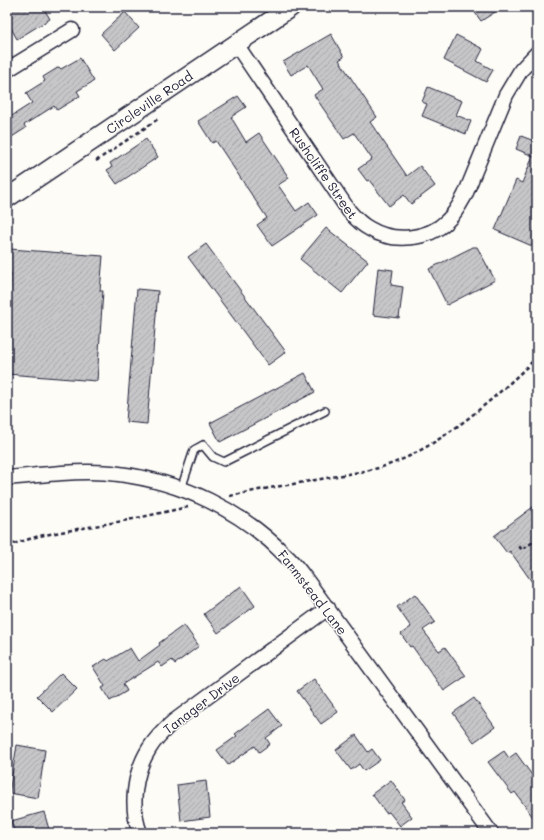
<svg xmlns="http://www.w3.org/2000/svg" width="544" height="840" viewBox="0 0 544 840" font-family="Mali,sans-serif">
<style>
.building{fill:url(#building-hatch);stroke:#22223b}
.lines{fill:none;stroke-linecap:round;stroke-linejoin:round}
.service-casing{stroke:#22223b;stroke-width:10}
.minor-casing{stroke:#22223b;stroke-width:17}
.tertiary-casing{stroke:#22223b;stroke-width:21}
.path{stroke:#22223b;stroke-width:2.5;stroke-dasharray:4 3;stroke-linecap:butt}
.service{stroke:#fdfcf7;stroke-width:7}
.minor{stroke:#fdfcf7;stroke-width:14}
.tertiary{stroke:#fdfcf7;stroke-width:18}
.labels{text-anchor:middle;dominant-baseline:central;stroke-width:3;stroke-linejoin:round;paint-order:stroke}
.street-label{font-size:13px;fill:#22223b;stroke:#fdfcf7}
</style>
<defs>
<pattern id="building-hatch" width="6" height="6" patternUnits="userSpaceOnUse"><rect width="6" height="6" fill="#c6c6c8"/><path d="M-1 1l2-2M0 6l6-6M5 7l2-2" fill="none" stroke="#aaaaad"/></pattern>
</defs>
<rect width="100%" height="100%" fill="#fdfcf7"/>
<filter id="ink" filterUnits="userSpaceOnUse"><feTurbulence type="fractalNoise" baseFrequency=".025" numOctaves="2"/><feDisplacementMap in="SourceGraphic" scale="8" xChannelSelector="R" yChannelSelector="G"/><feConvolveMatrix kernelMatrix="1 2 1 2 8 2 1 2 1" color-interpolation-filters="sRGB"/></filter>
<g filter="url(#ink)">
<g class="building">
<polygon points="16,7 43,7 50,19 17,39 7,21 7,12"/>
<polygon points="471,7 503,7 481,21"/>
<polygon points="125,12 139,28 115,50 101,34"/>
<polygon points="331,34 344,57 339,60 377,117 370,122 407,176 420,166 435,186 411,204 404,195 389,206 369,180 367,181 358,169 372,159 354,133 344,139 314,95 323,89 308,65 291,75 283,62"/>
<polygon points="456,35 483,49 477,61 493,70 486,82 444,60"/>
<polygon points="80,58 94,81 77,91 80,96 57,110 54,106 24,125 26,128 7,140 7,119 32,103 26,93 45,81 43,77 59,67 61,69"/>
<polygon points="428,87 462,101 456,115 471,121 466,134 422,116 427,104 422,102"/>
<polygon points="238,96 246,107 231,117 246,142 259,133 289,178 278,185 296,211 309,202 318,215 272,246 257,225 267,218 216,141 212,143 198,121"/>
<polygon points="521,136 537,142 537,234 532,246 495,230 516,180 522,183 533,156 516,149"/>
<polygon points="146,139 158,157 117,184 107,170 112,167 110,163"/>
<polygon points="326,228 368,261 342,293 300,259"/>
<polygon points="206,244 286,352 268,365 188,257"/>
<polygon points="473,247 477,247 495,280 447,305 429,269"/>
<polygon points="10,249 103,256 100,291 103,291 97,381 7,374 7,325 11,273 8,273"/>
<polygon points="378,268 393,270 391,285 403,287 399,318 373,315"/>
<polygon points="137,289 158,291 147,424 126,422"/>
<polygon points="305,373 315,392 220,442 210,423"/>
<polygon points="537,504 537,589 510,551 507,553 494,536"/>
<polygon points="241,586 255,606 218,633 204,614"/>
<polygon points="415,594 435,622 423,630 439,651 445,647 466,676 444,691 412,646 410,647 401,634 411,627 397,607"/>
<polygon points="184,625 199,646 175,664 172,660 162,667 158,662 123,684 127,691 110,701 102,688 105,686 93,667 106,659 108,661 130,648 138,661 160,645 159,643"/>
<polygon points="61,673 77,689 53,712 37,696"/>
<polygon points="314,679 338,712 321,724 297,691"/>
<polygon points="474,698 495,727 474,742 453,713"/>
<polygon points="269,709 282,726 266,738 270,744 259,752 255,746 228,765 217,750 237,736 235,734"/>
<polygon points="356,735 368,752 372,749 380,760 364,771 359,764 351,770 336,750"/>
<polygon points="17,745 45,750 38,798 9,793"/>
<polygon points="504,751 509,758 516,753 537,782 537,823 515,792 512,794 488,762"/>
<polygon points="391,780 405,800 401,802 412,817 400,826 389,812 386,813 372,794"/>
<polygon points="206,781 210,817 181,821 177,785"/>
<polygon points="44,812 50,833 15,833 11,821"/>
</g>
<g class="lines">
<g class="service-casing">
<polyline id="service" points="181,489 194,450 203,445 213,457 224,462 325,411"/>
</g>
<g class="minor-casing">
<g id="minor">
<path d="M 236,44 L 349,211 C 355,218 362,225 370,229 C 393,243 428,240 447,221 C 455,214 460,204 465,195 L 506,95 L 521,70 L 537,53"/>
<polyline points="7,70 72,30"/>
<path d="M 7,478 C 44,475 82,469 119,474 C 182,482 241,510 285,555 C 293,562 299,570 305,578 L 491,833"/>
<path d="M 140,833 C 130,807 134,773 149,749 C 155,739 164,730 173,722 L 328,608"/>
</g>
</g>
<g class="tertiary-casing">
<polyline id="tertiary" points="7,198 291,7"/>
</g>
<g class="path">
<polyline points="96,161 158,119"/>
<path d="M 230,496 C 265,488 302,483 337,476 C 353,473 369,471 385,466 C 438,449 498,396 537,357"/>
<polyline points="7,546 39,536 128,520 188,507"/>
<polyline points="519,546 522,550 537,539"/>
</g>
<use href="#service" class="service"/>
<use href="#minor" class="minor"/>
<use href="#tertiary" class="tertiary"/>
</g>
</g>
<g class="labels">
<g class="street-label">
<text transform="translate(149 102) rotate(-34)">Circleville Road</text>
<text transform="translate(324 173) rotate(55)">Rushcliffe Street</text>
<text transform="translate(313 592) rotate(52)">Farmstead Lane</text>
<text transform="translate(201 703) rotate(-37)">Tanager Drive</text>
</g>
</g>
<rect width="544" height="840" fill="none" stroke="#fdfcf7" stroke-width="24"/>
<rect x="12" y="12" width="520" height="816" fill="none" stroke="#22223b" stroke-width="1.5" filter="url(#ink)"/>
</svg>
